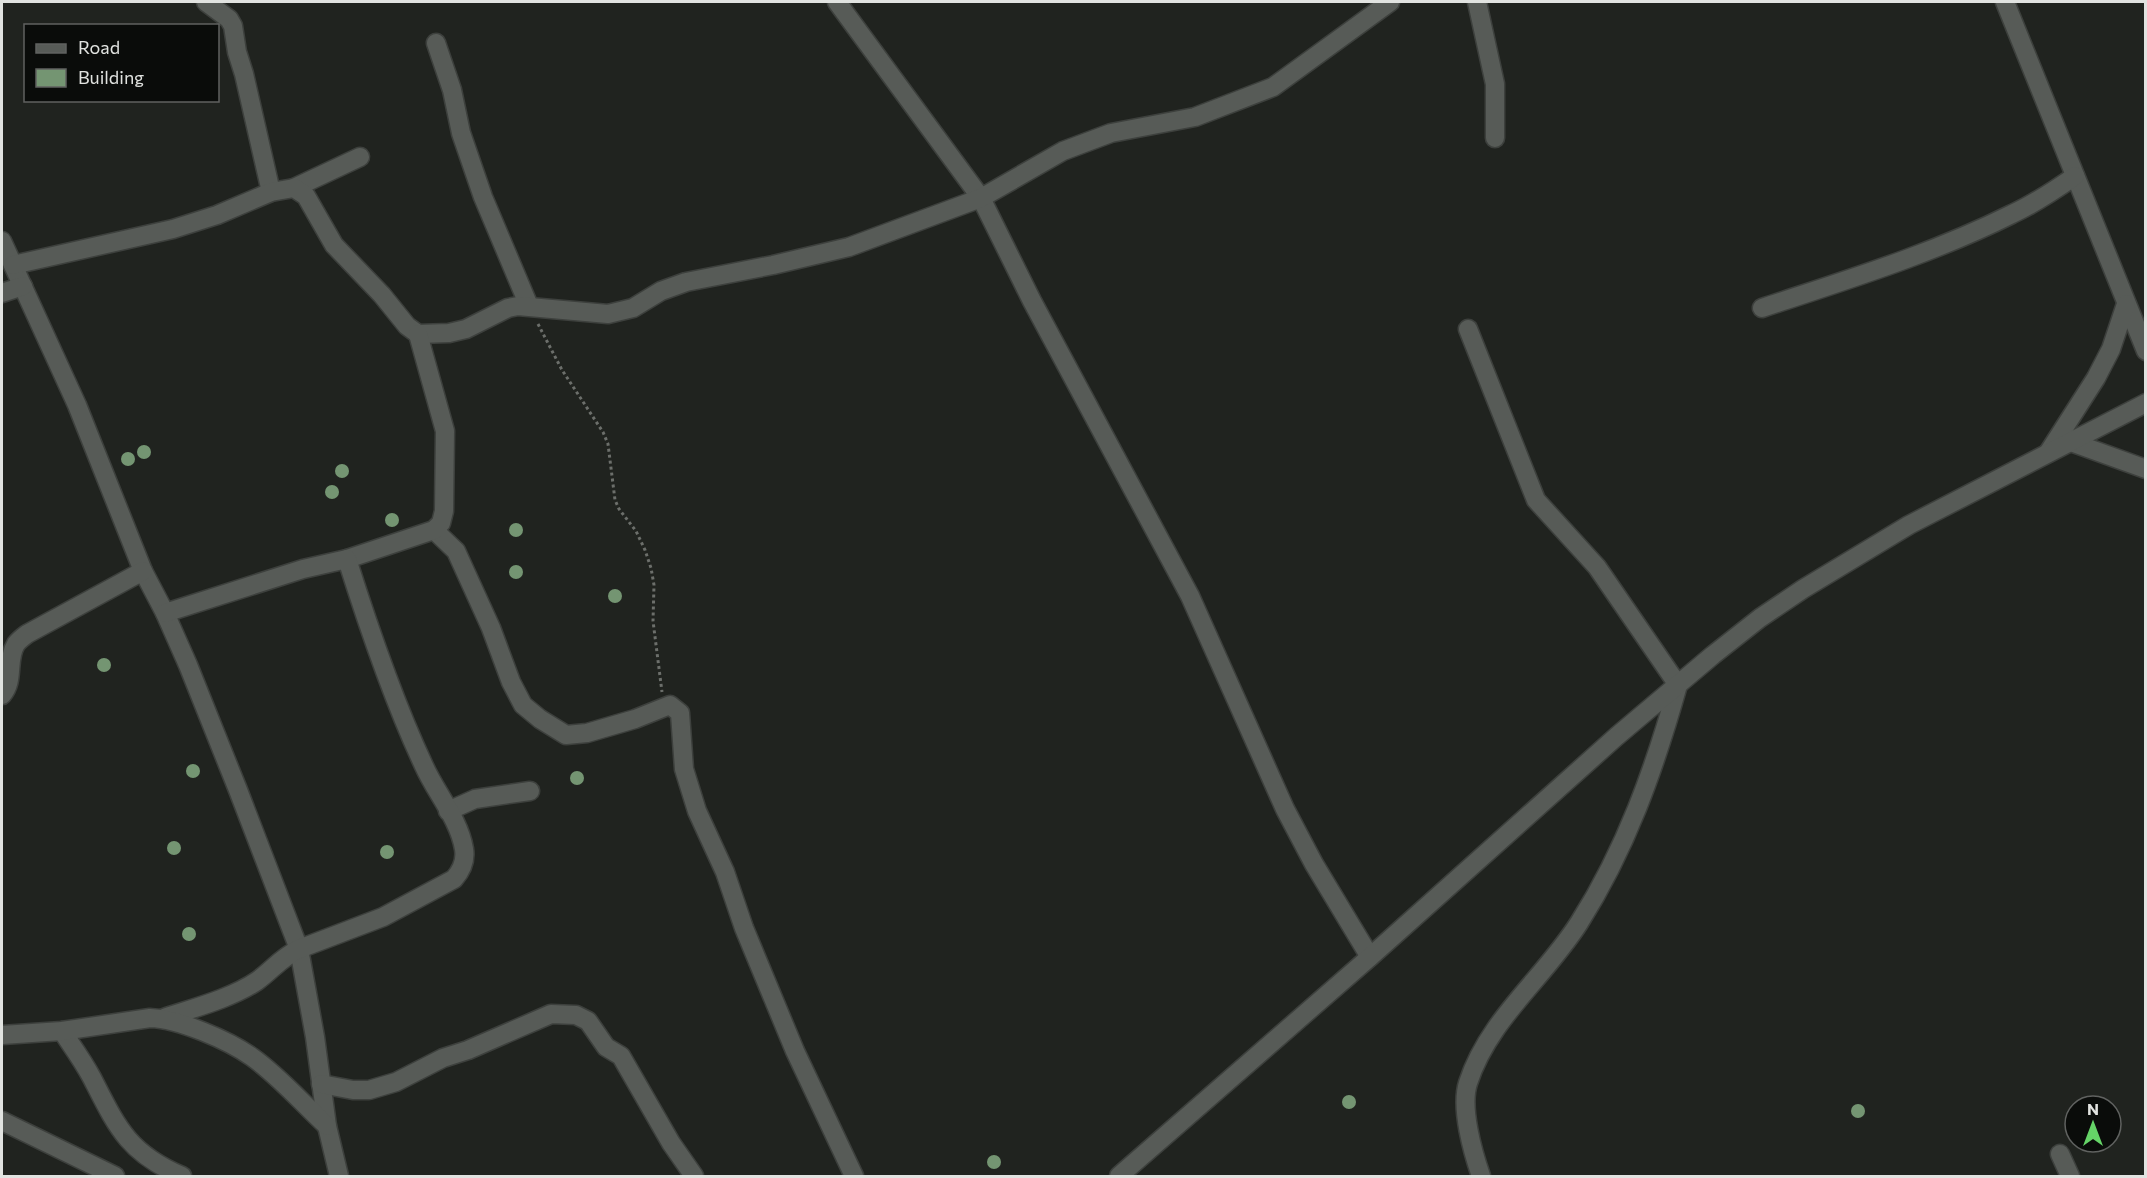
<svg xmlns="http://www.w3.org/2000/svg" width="2147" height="1178" viewBox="0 0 2147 1178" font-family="Commissioner,sans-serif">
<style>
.building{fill:#749572}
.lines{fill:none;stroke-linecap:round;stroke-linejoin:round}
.minor-casing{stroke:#3d403d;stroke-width:21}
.path{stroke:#6c6f6b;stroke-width:3;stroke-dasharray:3 3;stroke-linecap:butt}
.minor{stroke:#575b57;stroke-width:18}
</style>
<rect width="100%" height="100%" fill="#20231f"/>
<g class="building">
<circle cx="144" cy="452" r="7"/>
<circle cx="128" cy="459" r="7"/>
<circle cx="342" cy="471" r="7"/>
<circle cx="332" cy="492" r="7"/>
<circle cx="392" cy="520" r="7"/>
<circle cx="516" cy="530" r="7"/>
<circle cx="516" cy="572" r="7"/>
<circle cx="615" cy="596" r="7"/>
<circle cx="104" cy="665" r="7"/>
<circle cx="193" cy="771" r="7"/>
<circle cx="577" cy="778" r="7"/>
<circle cx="174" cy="848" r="7"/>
<circle cx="387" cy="852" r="7"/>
<circle cx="189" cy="934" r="7"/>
<circle cx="1349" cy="1102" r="7"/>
<circle cx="1858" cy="1111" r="7"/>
<circle cx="994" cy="1162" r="7"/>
</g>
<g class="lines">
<g class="minor-casing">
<g id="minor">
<polyline points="206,2 229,19 233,26 237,52 244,74 271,192"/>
<polyline points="837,2 981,198 1032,301 1190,596 1285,809 1314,864 1370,957"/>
<polyline points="1477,2 1495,84 1495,138"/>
<polyline points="2005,2 2146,351"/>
<polyline points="436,43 452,90 461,133 483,197 529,306"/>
<polyline points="294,188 360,157"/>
<polyline points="2,241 77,405 143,571 165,613 188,665 238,790 299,949 315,1037 327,1126 339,1176"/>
<polyline points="13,265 173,229 217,215 271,192 294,188 306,196 334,245 382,295 407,326 418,334 449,333 466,329 508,308 518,306 608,314 633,308 661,291 686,282 773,265 849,247 981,198 1063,151 1111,133 1195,117 1273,87 1390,2"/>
<polyline points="2,293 23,286"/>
<path d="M 1762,308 C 1846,280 1932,254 2012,214 C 2034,204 2055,190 2075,176"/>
<path d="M 1468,329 L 1536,500 L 1597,567 L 1678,685 C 1654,770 1626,849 1579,923 C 1544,978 1488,1020 1468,1083 C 1460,1108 1473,1153 1481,1176"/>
<polyline points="2071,442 2146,469"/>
<polyline points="2048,453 2096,378 2111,349 2126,304"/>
<polyline points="434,530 456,551 491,628 511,682 523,705 540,719 566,735 587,733 635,719 670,705 680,713 684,769 697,811 725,872 744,928 795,1051 854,1176"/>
<polyline points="347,559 434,530 441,523 444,511 445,431 418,334"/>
<path d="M 2,695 C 15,680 6,660 16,644 C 19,640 23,637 27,634 L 143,571"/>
<polyline points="448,811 475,799 530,791"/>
<path d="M 164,1018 C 194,1008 232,998 257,981 C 272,970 282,957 299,949 L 383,917 L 454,879 C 462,870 466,861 464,849 C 459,819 436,793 424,766 C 393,700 369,629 347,559 L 303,569 L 165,613"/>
<path d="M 62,1031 C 72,1046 83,1061 92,1078 C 117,1127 128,1153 182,1176"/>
<path d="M 2,1035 L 62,1031 L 150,1018 C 179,1019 228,1040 252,1057 C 279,1076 302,1103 327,1126"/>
<polyline points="321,1084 353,1090 369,1090 396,1082 443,1058 468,1050 551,1014 576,1015 588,1021 606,1047 621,1056 671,1143 694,1176"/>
<polyline points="2,1121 115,1176"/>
<polyline points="2060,1154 2070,1176"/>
<polyline points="1119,1176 1370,957 1617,736 1713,655 1760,618 1803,589 1909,525 2146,403"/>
</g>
</g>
<polyline class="path" points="538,324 562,370 603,432 608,444 615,500 619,509 636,531 645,550 651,568 654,585 653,621 662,692"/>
<use href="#minor" class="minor"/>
</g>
<rect width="2147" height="1178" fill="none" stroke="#e1e3e0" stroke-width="6"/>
<rect x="24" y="24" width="195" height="78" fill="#0a0c0a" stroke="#606260" stroke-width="1.5"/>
<rect x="36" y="44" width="30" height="9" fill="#575b57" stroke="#606260" stroke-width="1.5"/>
<text x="78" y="54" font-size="18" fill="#e1e3e0">Road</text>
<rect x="36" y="69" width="30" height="18" fill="#749572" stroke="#606260" stroke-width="1.5"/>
<text x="78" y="84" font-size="18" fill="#e1e3e0">Building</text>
<g transform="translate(2093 1124)"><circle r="28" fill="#0a0c0a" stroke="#606260" stroke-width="1.5"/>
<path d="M0-4.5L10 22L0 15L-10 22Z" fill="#65d467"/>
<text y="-9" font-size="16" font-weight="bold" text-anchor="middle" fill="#e1e3e0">N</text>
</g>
</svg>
